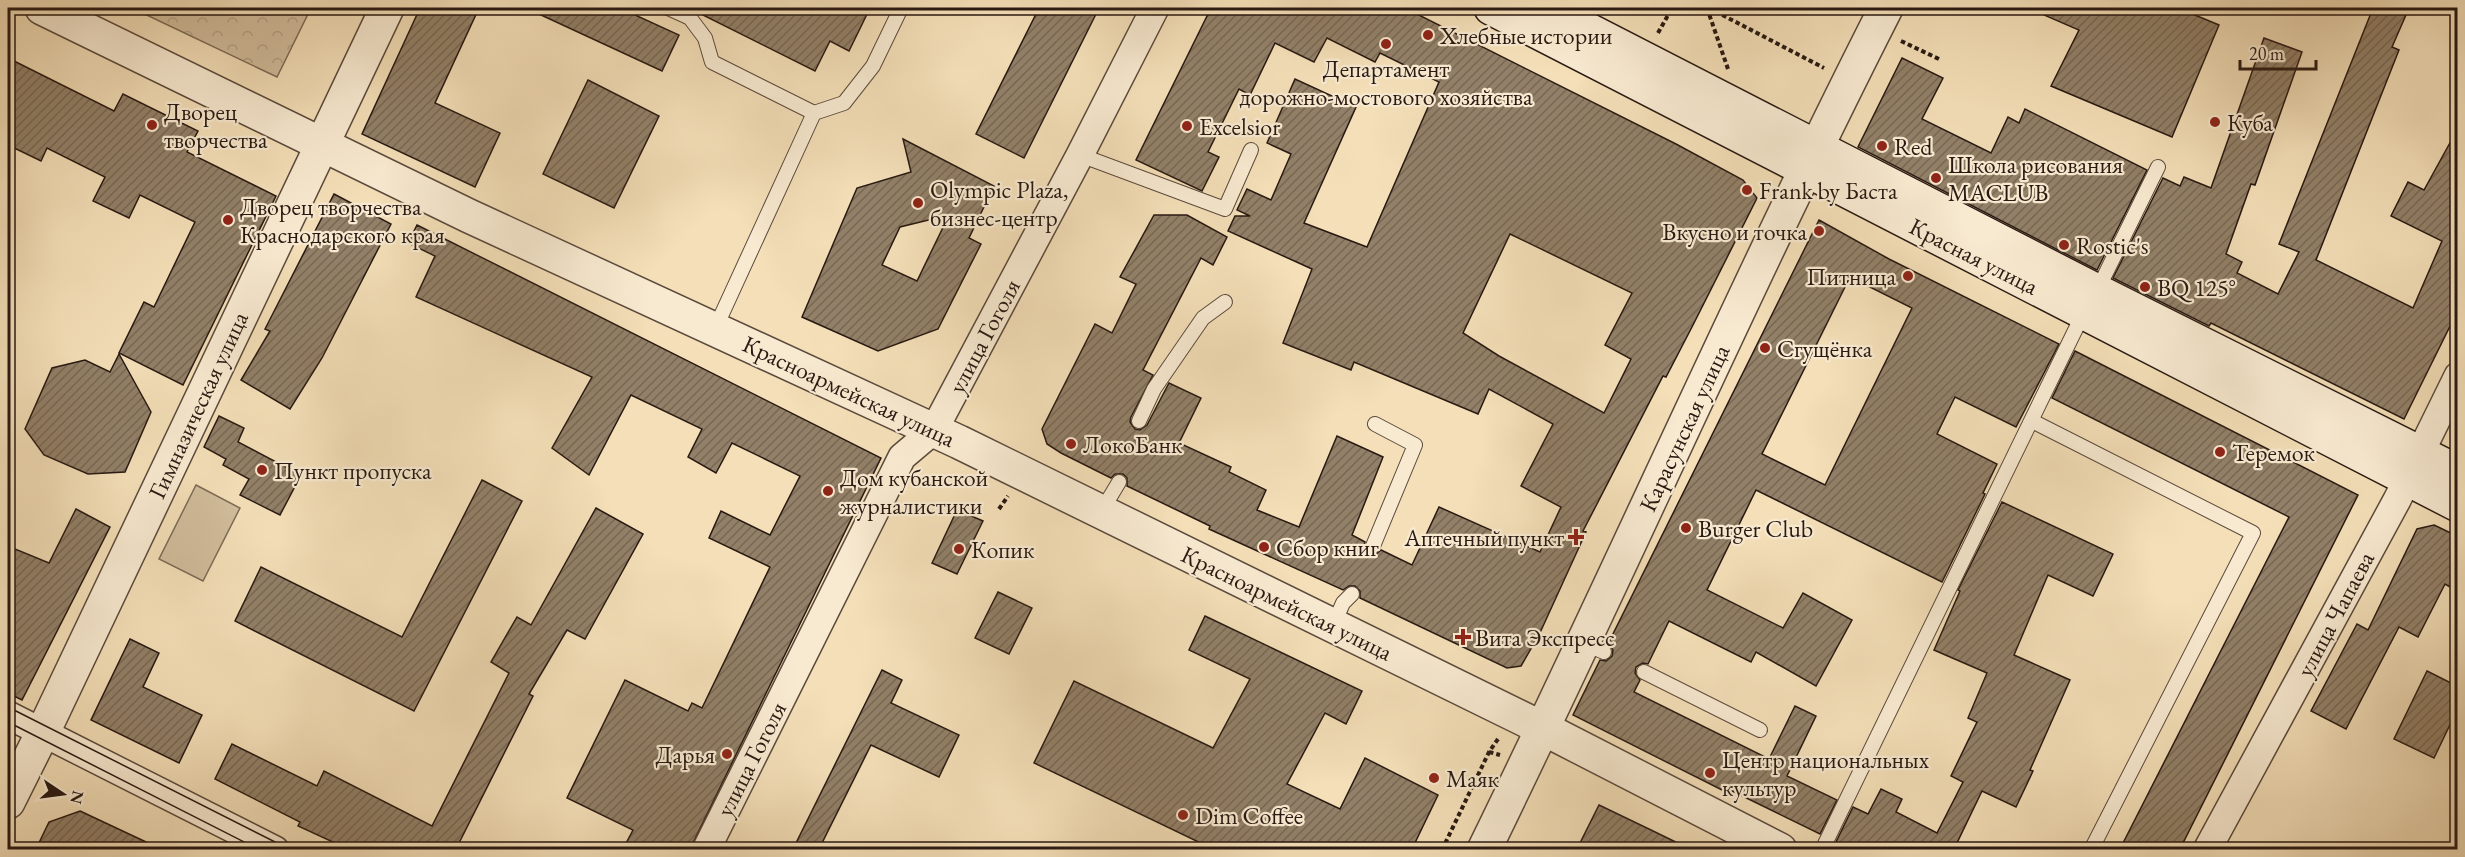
<svg xmlns="http://www.w3.org/2000/svg" width="2465" height="857" viewBox="0 0 2465 857" font-family="'EB Garamond',serif">
<style>
.green{fill:#d1bd9c;stroke:#7c6b57;stroke-width:1.5}
.forest{fill:url(#forest-crowns);stroke:#7c6b57;stroke-width:1.5}
.building{fill:url(#building-hatch);stroke:#281912;stroke-width:1.5;fill-rule:evenodd}
.lines{fill:none;stroke-linecap:round;stroke-linejoin:round}
.service-casing{stroke:#5b4a3c;stroke-width:16}
.minor-casing{stroke:#5b4a3c;stroke-width:30}
.tertiary-casing{stroke:#5b4a3c;stroke-width:36}
.secondary-casing{stroke:#281912;stroke-width:36}
.path{stroke:#281912;stroke-width:4;stroke-dasharray:4.5 3;stroke-linecap:butt}
.service{stroke:#f8ead1;stroke-width:14}
.minor{stroke:#f8ead1;stroke-width:27}
.tertiary{stroke:#f8ead1;stroke-width:33}
.secondary{stroke:#f8ead1;stroke-width:33}
.tram{stroke:#281912;stroke-width:1.5}
.poi-dot{fill:#8f2418;stroke:#f8ead1;stroke-width:2}
.labels{text-anchor:middle;dominant-baseline:central;stroke-width:4.5;stroke-linejoin:round;paint-order:stroke}
.poi-label{font-size:24px;fill:#281912;stroke:#f8ead1;text-anchor:start}
.street-label{font-size:24px;fill:#281912;stroke:#f8ead1}
</style>
<defs>
<pattern id="forest-crowns" width="20" height="18" patternUnits="userSpaceOnUse" patternTransform="scale(1.5)"><rect width="20" height="18" fill="#d1bd9c"/><path d="M2 6a3 3 0 1 1 6 0M12 15a3 3 0 1 1 6 0" fill="none" stroke="#b3a285"/></pattern>
<pattern id="building-hatch" width="6" height="6" patternUnits="userSpaceOnUse" patternTransform="scale(1.5)"><rect width="6" height="6" fill="#928068"/><path d="M-1 1l2-2M0 6l6-6M5 7l2-2" fill="none" stroke="#776854"/></pattern>
</defs>
<rect width="100%" height="100%" fill="#f4dfb8"/>
<filter id="stains"><feTurbulence type="fractalNoise" baseFrequency=".00333" numOctaves="4"/><feColorMatrix values="0 0 0 0 .2 0 0 0 0 .09 0 0 0 0 .02 0 0 0 .5 -.17"/></filter>
<radialGradient id="worn" r=".72"><stop offset=".6" stop-color="#630" stop-opacity="0"/><stop offset="1" stop-color="#630" stop-opacity=".3"/></radialGradient>
<polygon class="green" points="196,485 240,508 203,581 159,559"/>
<polygon class="forest" points="132,8 311,8 277,77"/>
<g class="building">
<polygon points="420,8 479,8 435,103 500,133 475,187 362,134"/>
<polygon points="526,8 620,8 679,35 662,71"/>
<polygon points="689,8 870,8 849,51 830,41 815,71"/>
<polygon points="1039,8 1099,8 1024,158 976,134"/>
<path d="M 1211,8 L 1405,8 L 1676,144 L 1743,180 L 1757,198 L 1693,325 L 1666,377 L 1663,376 L 1583,531 L 1586,532 L 1539,635 L 1521,666 L 1507,668 L 1360,598 L 1360,591 L 1355,586 L 1349,586 L 1343,590 L 1209,529 L 1210,526 L 1127,486 L 1127,478 L 1123,474 L 1115,474 L 1111,478 L 1061,453 L 1047,444 L 1042,429 L 1095,324 L 1112,333 L 1136,284 L 1120,277 L 1154,215 L 1187,215 L 1227,237 L 1213,265 L 1201,258 L 1143,370 L 1153,375 L 1131,417 L 1130,422 L 1135,429 L 1140,430 L 1147,425 L 1169,383 L 1201,398 L 1179,443 L 1231,467 L 1229,472 L 1266,490 L 1257,510 L 1299,527 L 1337,436 L 1383,457 L 1352,535 L 1365,542 L 1364,548 L 1369,554 L 1375,555 L 1381,550 L 1412,565 L 1439,507 L 1540,552 L 1561,507 L 1521,486 L 1553,424 L 1489,389 L 1478,414 L 1354,362 L 1351,370 L 1283,343 L 1312,269 L 1228,231 L 1235,216 L 1250,216 L 1237,210 L 1247,189 L 1271,200 L 1291,154 L 1267,143 L 1295,79 L 1356,107 L 1304,223 L 1367,247 L 1439,82 L 1380,53 L 1375,62 L 1327,38 L 1314,62 L 1275,43 L 1250,95 L 1239,89 L 1208,152 L 1219,157 L 1202,191 L 1136,160 ZM 1510,234 L 1632,293 L 1605,345 L 1631,359 L 1604,413 L 1499,356 L 1463,333 Z"/>
<polygon points="2028,8 2178,8 2219,25 2172,137 2051,86 2079,30"/>
<polygon points="2373,8 2409,8 2392,47 2399,50 2316,260 2413,308 2442,241 2391,216 2408,182 2424,190 2457,130 2457,312 2404,419 2211,323 2209,326 2113,278 2163,178 2180,186 2184,177 2211,188 2264,38 2302,52 2255,185 2251,184 2226,254 2242,262 2237,273 2278,294 2299,252 2279,244"/>
<polygon points="8,58 114,111 123,94 198,131 187,152 276,196 183,385 119,353 144,302 154,307 195,222 140,195 129,218 93,201 105,177 47,148 41,161 8,145"/>
<polygon points="1902,58 1943,78 1922,119 1991,153 2008,117 2019,123 2025,109 2147,170 2097,270 1858,147"/>
<polygon points="588,80 659,116 614,208 543,174"/>
<path d="M 903,139 L 994,186 L 969,238 L 981,244 L 938,329 L 878,351 L 802,317 L 857,188 L 911,172 ZM 949,215 L 917,281 L 882,265 L 900,227 Z"/>
<polygon points="334,194 391,224 322,358 290,409 241,380 270,331 265,329"/>
<path d="M 1819,220 L 1889,259 L 2059,344 L 2016,427 L 1955,397 L 1937,434 L 1997,464 L 1983,493 L 1985,494 L 1942,582 L 1756,490 L 1707,590 L 1783,628 L 1803,593 L 1852,620 L 1816,686 L 1756,652 L 1751,662 L 1669,621 L 1648,664 L 1643,663 L 1636,667 L 1635,673 L 1640,680 L 1634,692 L 1769,759 L 1795,706 L 1816,716 L 1787,776 L 1837,800 L 1820,834 L 1730,790 L 1728,793 L 1573,715 L 1600,660 L 1606,661 L 1612,656 L 1613,650 L 1608,644 ZM 1850,277 L 1912,308 L 1825,485 L 1762,454 Z"/>
<polygon points="417,225 881,458 690,849 623,849 633,830 567,798 625,680 688,711 692,703 702,708 770,567 709,538 721,511 770,535 800,476 732,443 716,473 688,457 702,429 631,395 589,475 552,448 592,377 416,297 435,256 408,243"/>
<polygon points="2075,351 2358,495 2180,849 2120,849 2289,517 2052,398"/>
<polygon points="119,354 151,412 125,472 88,474 44,455 25,429 52,368 85,360 110,372"/>
<polygon points="219,416 244,428 238,442 301,475 280,515 240,495 249,479 223,465 226,459 204,447"/>
<polygon points="482,480 522,501 414,711 235,621 261,567 402,637"/>
<polygon points="2002,502 2113,554 2093,596 2048,575 2014,655 2070,680 2030,770 2033,771 2016,807 1982,791 1957,843 1970,849 1852,849 1836,842 1853,807 1868,814 1881,789 1902,799 1896,812 1937,833 1963,782 1951,776 1977,722 1968,718 1987,673 1934,650 1960,591 1958,590"/>
<polygon points="596,508 643,534 585,639 567,630 529,694 533,696 456,849 348,849 298,826 300,822 215,779 232,744 317,786 324,771 432,826 509,673 491,662 517,617 531,625"/>
<polygon points="76,509 110,527 22,700 8,693 8,546 49,563"/>
<polygon points="957,510 983,521 957,574 932,563"/>
<polygon points="2434,525 2457,536 2457,591 2445,584 2418,637 2399,627 2346,729 2311,711 2357,624 2368,630 2417,529"/>
<polygon points="998,592 1032,608 1009,654 975,638"/>
<polygon points="1205,616 1362,691 1346,724 1325,713 1287,784 1340,809 1365,758 1438,795 1412,849 1213,849 1034,763 1074,681 1213,748 1250,679 1189,650"/>
<polygon points="130,639 159,653 143,687 202,715 179,763 91,720"/>
<polygon points="882,670 902,680 891,703 959,735 939,777 871,745 819,849 793,849"/>
<polygon points="2427,671 2457,686 2457,710 2434,758 2394,739"/>
<polygon points="1599,805 1651,830 1690,849 1577,849"/>
<polygon points="80,811 161,849 36,849 49,822"/>
</g>
<g class="lines">
<g class="service-casing">
<g id="service">
<polyline points="668,8 690,18 705,38 712,62 814,113"/>
<polyline points="1080,155 1225,209 1251,150"/>
<polyline points="2097,291 2158,167"/>
<polyline points="715,329 814,113 844,103 873,66 901,8"/>
<polyline points="1139,421 1154,389 1203,318 1225,302"/>
<polyline points="2032,421 2253,533 2091,850"/>
<polyline points="1101,512 1119,482"/>
<polyline points="1373,546 1415,445 1375,424"/>
<polyline points="1333,626 1343,603 1352,594"/>
<polyline points="1583,643 1604,652"/>
<polyline points="1644,672 1760,730"/>
<polyline points="1822,850 2084,312"/>
</g>
</g>
<g class="minor-casing">
<g id="minor">
<polyline points="8,715 275,850"/>
<polyline points="706,850 902,457 934,430 1080,155 1155,8"/>
<polyline points="2207,850 2397,500 2458,376"/>
</g>
</g>
<g class="tertiary-casing">
<g id="tertiary">
<polyline points="42,8 469,216 959,442 1558,736 1780,850"/>
<polyline points="8,802 46,726 387,8"/>
<path d="M 1484,850 C 1621,570 1745,285 1886,8"/>
</g>
</g>
<g class="secondary-casing">
<g id="secondary">
<polyline points="1491,8 2458,505"/>
<polyline points="1546,8 2097,291 2458,472"/>
</g>
</g>
<g class="path">
<polyline points="1707,8 1728,69"/>
<polyline points="1709,8 1824,68"/>
<polyline points="1658,33 1672,8"/>
<polyline points="1901,41 1941,60"/>
<polyline points="999,509 1008,496"/>
<polyline points="1489,752 1500,755"/>
<polyline points="1442,850 1489,752 1498,739"/>
</g>
<use href="#service" class="service"/>
<use href="#minor" class="minor"/>
<use href="#tertiary" class="tertiary"/>
<use href="#secondary" class="secondary"/>
<g class="tram">
<polyline points="8,707 291,850"/>
<polyline points="8,722 260,850"/>
</g>
</g>
<g class="poi-dot">
<circle cx="1428" cy="35" r="6"/>
<circle cx="1386" cy="44" r="6"/>
<circle cx="2215" cy="122" r="6"/>
<circle cx="152" cy="125" r="6"/>
<circle cx="1187" cy="126" r="6"/>
<circle cx="1882" cy="146" r="6"/>
<circle cx="1936" cy="178" r="6"/>
<circle cx="1747" cy="190" r="6"/>
<circle cx="918" cy="203" r="6"/>
<circle cx="228" cy="220" r="6"/>
<circle cx="1819" cy="231" r="6"/>
<circle cx="2064" cy="245" r="6"/>
<circle cx="1908" cy="276" r="6"/>
<circle cx="2145" cy="287" r="6"/>
<circle cx="1765" cy="348" r="6"/>
<circle cx="1071" cy="444" r="6"/>
<circle cx="2220" cy="452" r="6"/>
<circle cx="262" cy="470" r="6"/>
<circle cx="828" cy="491" r="6"/>
<circle cx="1686" cy="528" r="6"/>
<path d="M1573 528h6v6h6v6h-6v6h-6v-6h-6v-6h6z"/>
<circle cx="1264" cy="547" r="6"/>
<circle cx="959" cy="549" r="6"/>
<path d="M1460 628h6v6h6v6h-6v6h-6v-6h-6v-6h6z"/>
<circle cx="727" cy="754" r="6"/>
<circle cx="1710" cy="773" r="6"/>
<circle cx="1434" cy="778" r="6"/>
<circle cx="1183" cy="815" r="6"/>
</g>
<g class="labels">
<g class="poi-label">
<text x="1440" y="35">Хлебные истории</text>
<text x="1386" y="68" text-anchor="middle">Департамент<tspan x="1386" dy="28">дорожно-мостового хозяйства</tspan></text>
<text x="164" y="111">Дворец<tspan x="164" dy="28">творчества</tspan></text>
<text x="2227" y="122">Куба</text>
<text x="1199" y="126">Excelsior</text>
<text x="1894" y="146">Red</text>
<text x="1948" y="164">Школа рисования<tspan x="1948" dy="28">MACLUB</tspan></text>
<text x="930" y="189">Olympic Plaza,<tspan x="930" dy="28">бизнес-центр</tspan></text>
<text x="1759" y="190">Frank by Баста</text>
<text x="240" y="206">Дворец творчества<tspan x="240" dy="28">Краснодарского края</tspan></text>
<text x="1807" y="231" text-anchor="end">Вкусно и точка</text>
<text x="2076" y="245">Rostic's</text>
<text x="1896" y="276" text-anchor="end">Питница</text>
<text x="2157" y="287">BQ 125°</text>
<text x="1777" y="348">Сгущёнка</text>
<text x="1083" y="444">ЛокоБанк</text>
<text x="2232" y="452">Теремок</text>
<text x="274" y="470">Пункт пропуска</text>
<text x="840" y="477">Дом кубанской<tspan x="840" dy="28">журналистики</tspan></text>
<text x="1698" y="528">Burger Club</text>
<text x="1564" y="537" text-anchor="end">Аптечный пункт</text>
<text x="1276" y="547">Сбор книг</text>
<text x="971" y="549">Копик</text>
<text x="1475" y="637">Вита Экспресс</text>
<text x="715" y="754" text-anchor="end">Дарья</text>
<text x="1722" y="759">Центр национальных<tspan x="1722" dy="28">культур</tspan></text>
<text x="1446" y="778">Маяк</text>
<text x="1195" y="815">Dim Coffee</text>
</g>
<g class="street-label">
<text transform="translate(1974 256) rotate(27)">Красная улица</text>
<text transform="translate(984 336) rotate(-62)">улица Гоголя</text>
<text transform="translate(849 391) rotate(25)">Красноармейская улица</text>
<text transform="translate(198 405) rotate(-65)">Гимназическая улица</text>
<text transform="translate(1684 428) rotate(-65)">Карасунская улица</text>
<text transform="translate(1287 603) rotate(26)">Красноармейская улица</text>
<text transform="translate(2335 614) rotate(-62)">улица Чапаева</text>
<text transform="translate(751 759) rotate(-63)">улица Гоголя</text>
</g>
</g>
<rect width="2465" height="857" fill="none" stroke="#f4dfb8" stroke-width="30"/>
<rect x="9" y="9" width="2447" height="839" fill="none" stroke="#281912" stroke-width="3"/>
<rect x="15" y="15" width="2435" height="827" fill="none" stroke="#281912" stroke-width="1.5"/>
<g transform="translate(63 794) rotate(103)" stroke="#f8ead1" stroke-width="4.5" paint-order="stroke">
<path d="M0-4.5L10 22L0 15L-10 22Z" fill="#281912"/>
<text y="-9" font-size="16" font-weight="bold" text-anchor="middle" fill="#281912">N</text>
</g>
<path d="M2240 60v9h76v-9" fill="none" stroke="#281912" stroke-width="3"/>
<text x="2249" y="60" font-size="18" fill="#281912" stroke="#f8ead1" stroke-width="4.5" paint-order="stroke">20 m</text>
<rect width="100%" height="100%" filter="url(#stains)"/>
<rect width="100%" height="100%" fill="url(#worn)"/>
</svg>
